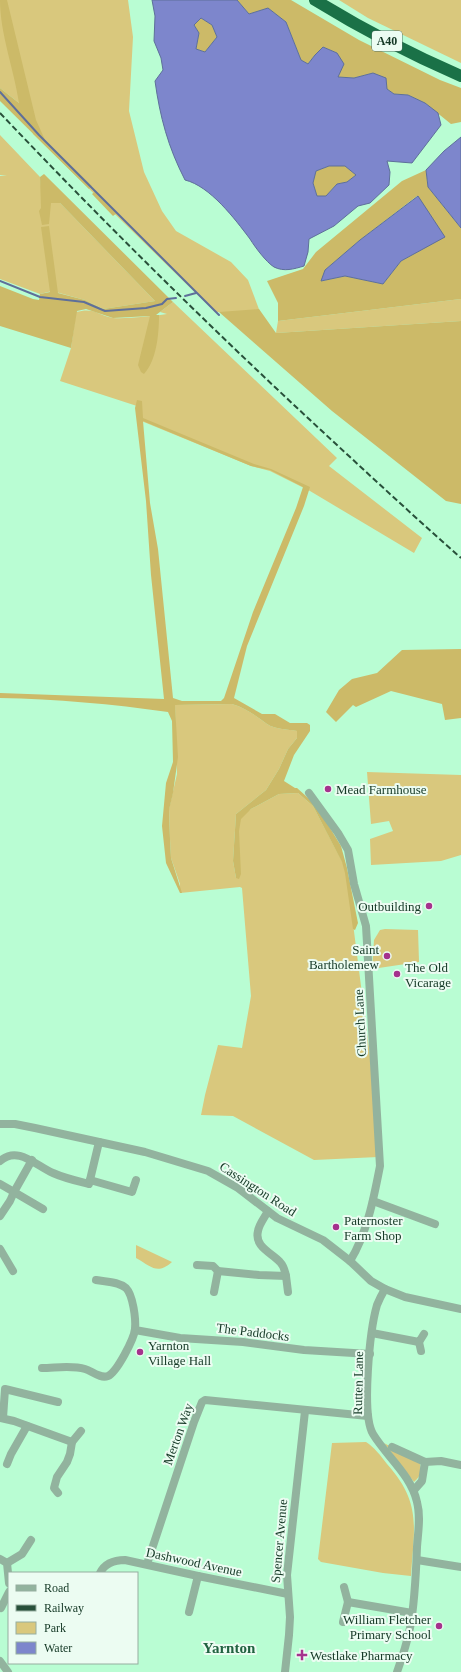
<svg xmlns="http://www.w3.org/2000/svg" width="461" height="1672" viewBox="0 0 461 1672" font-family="'Times New Roman',serif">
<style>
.green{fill:#d9c87d}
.forest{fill:#ccba68;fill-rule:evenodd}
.water{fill:#7d86cc;stroke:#5e6f9a;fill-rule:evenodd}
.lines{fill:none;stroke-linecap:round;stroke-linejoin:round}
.stream{stroke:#5e6f9a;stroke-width:2}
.minor{stroke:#92b39e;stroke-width:8}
.highway{stroke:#1a7147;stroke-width:12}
.rail{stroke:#28503a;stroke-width:2;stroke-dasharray:6 3;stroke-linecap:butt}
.poi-dot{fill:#a5328d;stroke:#ecfcf2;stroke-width:1.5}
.labels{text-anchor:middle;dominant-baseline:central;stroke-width:4;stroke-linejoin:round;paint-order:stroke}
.shield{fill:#ecfcf2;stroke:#557362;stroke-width:1}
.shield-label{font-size:12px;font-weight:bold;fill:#143825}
.poi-label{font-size:13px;fill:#143825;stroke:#ecfcf2;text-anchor:start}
.street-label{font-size:13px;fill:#143825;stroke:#ecfcf2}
.quarter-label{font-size:15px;font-weight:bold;fill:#206240;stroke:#ecfcf2}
</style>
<rect width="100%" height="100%" fill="#b9fdd3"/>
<g class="green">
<polygon points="0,0 128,0 133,37 129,111 144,172 162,211 176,231 231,262 248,280 260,312 215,312 33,134 28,110 0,88"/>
<polygon points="339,0 461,0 461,63 368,18"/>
<polygon points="0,135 40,177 43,205 44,203 60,203 155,301 103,309 85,300 52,291 40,294 0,279 0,176 7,176 0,175"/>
<polygon points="461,299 461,321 276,333 278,321"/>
<path d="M 173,302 L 337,458 L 329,466 L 422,538 L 414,553 L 310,491 L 270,471 L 251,466 L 139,420 L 137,406 L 60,381 L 71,348 L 76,312 C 94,307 98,315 113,318 C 127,319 153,316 167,314 L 160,312 Z"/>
<path d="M 232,704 C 246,708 256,716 267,724 C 276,730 288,729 298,731 L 297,738 L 288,749 L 279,769 L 266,790 L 236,814 L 233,861 L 236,878 L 237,819 L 251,809 L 279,794 L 298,793 L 313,806 L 346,869 L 370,1056 L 378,1157 L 314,1160 L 233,1116 L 201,1115 L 205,1095 L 218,1045 L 242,1048 L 251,996 L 242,888 L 240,887 L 180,893 L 180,884 L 171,858 L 170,839 L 169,809 L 177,774 L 175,705 Z"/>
<polygon points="367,772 461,775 461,855 441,861 371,865 370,839 393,831 389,821 371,824"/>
<polygon points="385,929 418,930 419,962 372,969 374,940 380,930"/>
<path d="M 136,1245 L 172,1262 C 157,1275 152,1267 136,1258 Z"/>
<path d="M 366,1442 C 374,1447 381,1456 387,1464 C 422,1503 414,1528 411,1576 L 383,1573 L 321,1562 L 318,1559 L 332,1443 Z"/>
<path d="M 384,1443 L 420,1463 C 421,1472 421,1476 414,1482 Z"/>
</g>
<g class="forest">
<path d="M 0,0 L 7,0 L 36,120 L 45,140 L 92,186 L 89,189 L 0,101 L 0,88 L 19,103 C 14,69 0,34 0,0 Z"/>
<polygon points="237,0 291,0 359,40 440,80 461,88 461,122 451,124 425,103 408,95 394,94 387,89 373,73 354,78 338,77 337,53 323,47 315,55 308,64 301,60 286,22 268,8 249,14"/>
<polygon points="201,18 212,25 217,37 205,52 196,49 199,33 194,25"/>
<polygon points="329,166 345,166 356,175 347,182 337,184 326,196 317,196 313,183 316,171"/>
<path d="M 426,170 L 428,187 L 461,228 L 461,299 L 278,321 L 278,303 L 267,281 L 303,269 L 316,252 L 402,181 ZM 417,196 L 424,248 L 401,261 L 383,284 L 345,276 L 322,281 L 325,270 L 360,240 Z"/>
<path d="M 44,174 L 173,302 L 156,315 L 159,315 C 159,333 157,360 144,374 L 141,372 L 138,365 L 150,316 L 113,318 L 86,309 L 77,311 L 71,348 L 0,326 L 0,286 L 33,299 L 39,300 L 40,294 L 50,292 L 41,227 L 49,226 L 58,293 L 85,300 L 103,309 L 155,301 L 60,203 L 51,203 L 49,224 L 42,225 L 39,211 L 41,208 L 40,177 Z"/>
<polygon points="96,191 117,213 113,216 92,194"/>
<polygon points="259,309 276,333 461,321 461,504 446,501 332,411 219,312"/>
<path d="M 137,400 L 142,401 L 143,418 L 254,464 L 271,469 L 310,487 L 304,506 L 247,646 L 234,698 L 262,714 L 275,714 L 290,723 L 307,723 L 310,725 L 310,731 L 294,755 L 284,781 L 295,788 L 297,788 L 316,805 L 341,846 L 347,868 L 358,923 L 355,930 L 353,929 L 345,873 L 342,862 L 313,806 L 298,793 L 279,794 L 251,809 L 241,819 L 239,831 L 241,874 L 239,879 L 236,878 L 233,861 L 236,814 L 266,790 L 279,769 L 288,749 L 297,738 L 297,731 C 288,729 276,730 267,724 C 256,716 246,708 232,704 L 175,705 L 178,757 L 173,793 L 169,810 L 170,839 L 171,858 L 182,893 L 180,893 L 166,863 L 162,826 L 166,783 L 173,762 L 172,721 L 168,712 C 112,704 56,699 0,698 L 0,693 L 164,699 L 151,575 L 146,501 L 135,408 ZM 143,421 L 251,466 L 270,470 L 303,487 L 296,508 L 253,612 L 224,698 L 221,701 L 182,701 L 173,698 L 158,549 L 150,503 Z"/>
<polygon points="461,649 461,718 445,720 442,704 391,691 356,707 353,705 336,722 326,712 339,690 352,679 377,673 402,650"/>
</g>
<g class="water">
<path d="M 152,0 L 237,0 L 249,14 L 268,8 L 286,22 L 301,60 L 308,64 L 315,55 L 323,47 L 337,53 L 344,64 L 338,77 L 354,78 L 373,73 L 386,78 L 387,89 L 394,94 L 408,95 L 425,103 L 438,113 L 441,125 L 412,163 L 387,161 L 390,172 L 389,185 L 370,203 L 358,206 L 334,226 L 309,239 L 308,252 L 304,266 C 294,269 284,272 274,267 C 266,262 255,247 250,239 C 235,219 210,186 185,180 C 168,147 160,117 155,81 L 163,70 L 161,58 L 154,41 L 155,16 ZM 201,18 L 212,25 L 217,37 L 205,52 L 196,49 L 199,33 L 194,25 ZM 329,166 L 345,166 L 356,175 L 347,182 L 337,184 L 326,196 L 317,196 L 313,183 L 316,171 Z"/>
<polygon points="461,137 461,228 428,187 426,170 444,151"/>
<polygon points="418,196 445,237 401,261 383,284 345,276 321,281 325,270 360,240"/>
</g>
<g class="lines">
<g class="stream">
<polyline points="0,92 39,135 219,315"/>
<polyline points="0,281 40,297 84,302 105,311 146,308 162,304 167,299 176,298"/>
<polyline points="185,296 196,293"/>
</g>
<g class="minor">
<path d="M 309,793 L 338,833 L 348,850 L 354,884 L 366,926 L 380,1166 C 374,1197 367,1234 350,1261"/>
<polyline points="0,1124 15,1124 35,1128 145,1152 208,1171 238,1188 277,1218 323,1240 350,1261 371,1281 385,1289 405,1297 461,1309"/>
<path d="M 0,1161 C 18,1145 36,1166 53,1173 C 64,1178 77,1181 89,1184 L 99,1142"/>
<polyline points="90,1180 132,1192 136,1180"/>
<polyline points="0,1184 14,1192 32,1160"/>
<polyline points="373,1201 435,1224"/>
<polyline points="0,1216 10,1201 14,1192 43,1209"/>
<polyline points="0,1249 13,1271"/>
<path d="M 197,1265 L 213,1266 L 218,1271 L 259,1275 L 286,1276 C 285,1271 284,1266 280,1262 C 272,1253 254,1247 258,1231 C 259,1224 265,1217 268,1211"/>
<polyline points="286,1276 288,1292"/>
<path d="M 385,1289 C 382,1294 379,1300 377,1305 C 370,1329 361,1414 373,1434 C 387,1457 411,1475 417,1502 C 421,1517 418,1532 417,1547 C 416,1574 415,1602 410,1628 C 407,1643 402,1658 397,1672"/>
<polyline points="214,1292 218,1271"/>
<polyline points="135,1330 180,1338 243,1342 304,1350 370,1354"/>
<polyline points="372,1333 419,1342 424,1334"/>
<polyline points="419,1342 421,1351"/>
<path d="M 42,1368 C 55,1368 72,1365 85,1369 C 92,1371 100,1379 108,1376 C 117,1372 134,1339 135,1329 C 136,1319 133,1295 126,1288 C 118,1281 106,1282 96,1280"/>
<polyline points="0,1418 14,1421 72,1442 81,1431"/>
<polyline points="3,1418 5,1389 58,1402"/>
<polyline points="392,1447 425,1462 422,1481 414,1490"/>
<polyline points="425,1462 441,1461 461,1465"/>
<polyline points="7,1464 11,1454 27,1426"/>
<polyline points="58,1493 54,1488 57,1477 67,1462 70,1454 72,1442"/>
<polyline points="0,1559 7,1563 9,1583"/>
<polyline points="417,1560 461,1567"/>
<polyline points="7,1563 22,1554 31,1540"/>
<polyline points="147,1564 194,1422 202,1402 205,1400 368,1416"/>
<path d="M 100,1573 C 105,1563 114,1560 125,1560 L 198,1576 L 288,1594"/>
<polyline points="344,1587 348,1602"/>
<polyline points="1,1608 9,1592"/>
<polyline points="189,1612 198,1576"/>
<polyline points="343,1622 348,1602 412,1613"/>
<polyline points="0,1661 8,1672"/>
<polyline points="285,1672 289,1635 290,1617 287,1575 305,1411"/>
</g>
<path class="highway" d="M 315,0 C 362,29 410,54 461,76"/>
<path class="rail" d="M 0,113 C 109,228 221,338 337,445 C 378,483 419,521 461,558"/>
</g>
<g class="poi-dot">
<circle cx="328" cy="789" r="4"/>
<circle cx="429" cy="906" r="4"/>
<circle cx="387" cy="956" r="4"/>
<circle cx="397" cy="974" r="4"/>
<circle cx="336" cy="1227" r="4"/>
<circle cx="140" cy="1352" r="4"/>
<circle cx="439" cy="1626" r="4"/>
<path d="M300 1649h4v4h4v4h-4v4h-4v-4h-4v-4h4z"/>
</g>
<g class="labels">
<rect class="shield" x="372" y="31" width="30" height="20" rx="3"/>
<g class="shield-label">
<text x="387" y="41">A40</text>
</g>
<g class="poi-label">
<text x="336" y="789">Mead Farmhouse</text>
<text x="421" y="906" text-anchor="end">Outbuilding</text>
<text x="379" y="949" text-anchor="end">Saint<tspan x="379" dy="15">Bartholemew</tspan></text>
<text x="405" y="967">The Old<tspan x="405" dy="15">Vicarage</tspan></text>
<text x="344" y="1220">Paternoster<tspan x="344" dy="15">Farm Shop</tspan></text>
<text x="148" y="1345">Yarnton<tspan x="148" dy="15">Village Hall</tspan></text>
<text x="431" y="1619" text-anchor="end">William Fletcher<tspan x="431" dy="15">Primary School</tspan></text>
<text x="310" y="1655">Westlake Pharmacy</text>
</g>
<g class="street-label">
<text transform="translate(360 1023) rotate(-93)">Church Lane</text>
<text transform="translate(258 1189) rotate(33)">Cassington Road</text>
<text transform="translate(253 1332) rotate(7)">The Paddocks</text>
<text transform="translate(358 1383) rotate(-89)">Rutten Lane</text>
<text transform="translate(178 1434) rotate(-70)">Merton Way</text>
<text transform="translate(279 1541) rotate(-85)">Spencer Avenue</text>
<text transform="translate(194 1562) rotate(12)">Dashwood Avenue</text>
</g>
<g class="quarter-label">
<text x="229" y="1648">Yarnton</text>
</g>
</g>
<rect x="8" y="1572" width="130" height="92" fill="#ecfcf2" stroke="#96aea0"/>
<rect x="16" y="1585" width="20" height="6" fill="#92b39e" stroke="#96aea0"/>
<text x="44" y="1592" font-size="12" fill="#143825">Road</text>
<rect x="16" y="1605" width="20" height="6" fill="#28503a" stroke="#96aea0"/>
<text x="44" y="1612" font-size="12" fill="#143825">Railway</text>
<rect x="16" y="1622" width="20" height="12" fill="#d9c87d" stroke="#96aea0"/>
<text x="44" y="1632" font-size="12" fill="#143825">Park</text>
<rect x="16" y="1642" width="20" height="12" fill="#7d86cc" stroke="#96aea0"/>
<text x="44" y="1652" font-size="12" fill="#143825">Water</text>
</svg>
